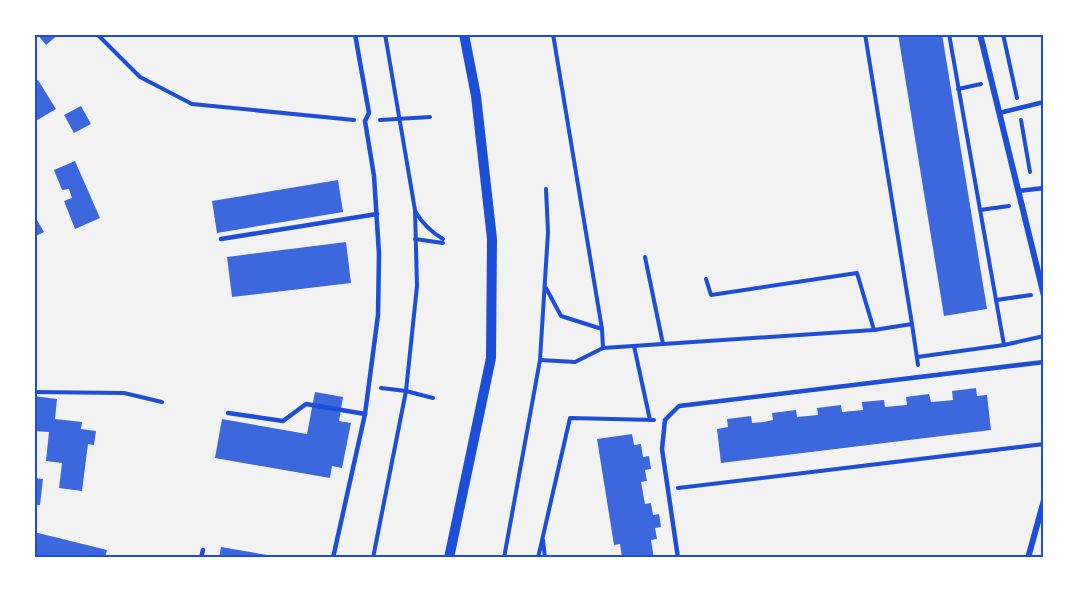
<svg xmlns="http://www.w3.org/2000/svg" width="1078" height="592" viewBox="0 0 1078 592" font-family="'PT Sans Narrow',sans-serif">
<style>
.building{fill:#3d67dc}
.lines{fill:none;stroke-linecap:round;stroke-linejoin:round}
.path{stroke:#1d4ed8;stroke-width:4}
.service{stroke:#1d4ed8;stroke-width:4.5}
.minor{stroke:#1d4ed8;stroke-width:6}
.tertiary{stroke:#1d4ed8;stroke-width:10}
.neatline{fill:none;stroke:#1d4ed8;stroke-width:2}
</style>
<rect width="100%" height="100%" fill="#f2f2f2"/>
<g class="building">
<polygon points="37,34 59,34 46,45"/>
<polygon points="898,34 942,34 987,309 944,316"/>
<polygon points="38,80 56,109 34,122 34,82"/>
<polygon points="81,106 91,124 74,133 64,115"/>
<polygon points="75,161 100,218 75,229 64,201 72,198 69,189 62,190 54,170"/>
<polygon points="338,180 343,212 217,233 212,201"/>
<polygon points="34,215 44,232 34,237"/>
<polygon points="346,242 351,283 232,297 227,257"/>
<polygon points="976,388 977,396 987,395 991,430 721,463 717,429 728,427 727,419 751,416 752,423 764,422 773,420 772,413 796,410 797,417 818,415 817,408 841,405 842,412 863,410 862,402 884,400 885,407 907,405 906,397 929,394 931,402 944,401 953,400 952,391"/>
<polygon points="315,392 343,397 339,421 351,423 342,468 332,466 330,478 215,458 222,419 307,434"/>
<polygon points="34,396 57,399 55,419 82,422 81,429 96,431 94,445 88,444 82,491 59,488 62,463 46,461 49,432 34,431"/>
<polygon points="632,434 634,445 641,444 643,457 649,456 651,469 645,470 647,481 641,482 645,504 651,503 653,515 659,514 661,527 655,528 657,539 651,540 654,558 622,558 620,544 614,545 597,439"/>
<polygon points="34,478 43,479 40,505 34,505"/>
<polygon points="34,532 107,550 105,558 34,558"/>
<polygon points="221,547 273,556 273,558 219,558"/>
</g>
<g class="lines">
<g class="path">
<polyline points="97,34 140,77 192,104 354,120"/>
<polyline points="553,34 602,329 603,348"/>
<polyline points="949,34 996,300"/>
<polyline points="1003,34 1017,98"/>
<polyline points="958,89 981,84"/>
<polyline points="380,120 430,117"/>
<polyline points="1021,120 1030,172"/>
<polyline points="980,210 1009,206"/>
<path d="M 415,211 C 422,223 431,232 443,239"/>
<polyline points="415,239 443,243"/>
<polyline points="645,257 663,344"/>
<polyline points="706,279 711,295 857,273 874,330"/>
<polyline points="546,288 561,316 602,329"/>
<polyline points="912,324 918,365"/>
<polyline points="1004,345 996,300 1031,295"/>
<polyline points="634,346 650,420"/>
<polyline points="917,357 1004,345 1044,336"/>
<polyline points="540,360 575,362 603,348 874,330 912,324 865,34"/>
<polyline points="381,388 406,391 433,398"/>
<polyline points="34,392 124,393 162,402"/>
<polyline points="678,488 1044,444"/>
<polyline points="543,540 545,558"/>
<polyline points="373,558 406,391 417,286 415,210 385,34"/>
<polyline points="504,558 540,360 548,232 546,189"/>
<polyline points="538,558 570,418 654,420"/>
</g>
<g class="service">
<polyline points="999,113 1044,102"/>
<polyline points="1018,191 1044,188"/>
<polyline points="221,239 377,214"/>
<polyline points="228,413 283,421 306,404 365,414"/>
<polyline points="201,558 203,550"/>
<polyline points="333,558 365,414 378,315 379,254 374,176 365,121 369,113 355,34"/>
<polyline points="678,558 662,449 665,420 679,406 1044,362"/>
</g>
<g class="minor">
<polyline points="980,34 1044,296"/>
<polyline points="1028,558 1044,500"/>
</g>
<polyline class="tertiary" points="449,558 491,358 492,239 476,96 464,34"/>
</g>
<rect width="1078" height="592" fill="none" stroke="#ffffff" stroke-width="72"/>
<rect x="36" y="36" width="1006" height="520" class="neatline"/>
</svg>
